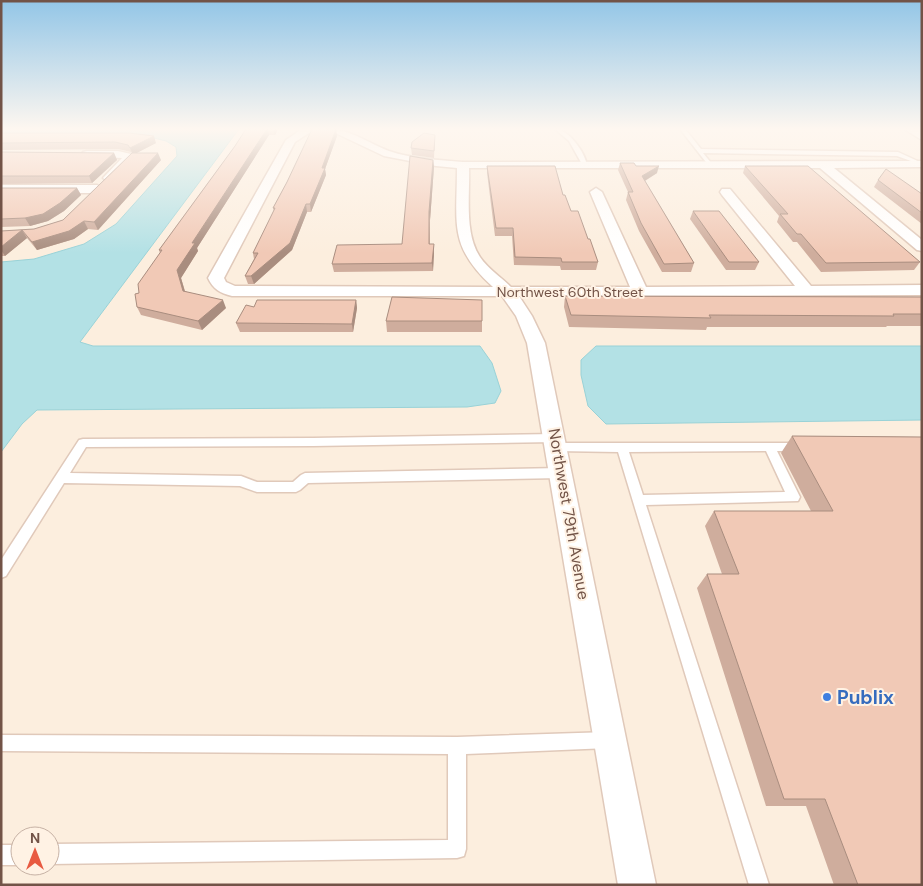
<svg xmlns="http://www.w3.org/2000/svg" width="923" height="886" viewBox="0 0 923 886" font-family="'DM Sans',sans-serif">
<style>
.water{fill:#b3e1e5;stroke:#99d2d7}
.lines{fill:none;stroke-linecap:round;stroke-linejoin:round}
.service-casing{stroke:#e0c9ba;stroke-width:3}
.minor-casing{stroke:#e0c9ba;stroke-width:3}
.service{fill:#fff;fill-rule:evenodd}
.minor{fill:#fff;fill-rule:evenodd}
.wall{fill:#cfad9d}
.shaded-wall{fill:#a98d7f}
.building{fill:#f1c9b6;stroke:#a98d7f}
.shop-dot{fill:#3f7fe0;stroke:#fff2e4;stroke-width:2}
.labels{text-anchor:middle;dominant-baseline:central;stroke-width:4;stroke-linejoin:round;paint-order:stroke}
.far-street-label{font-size:14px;fill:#725347;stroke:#fff2e4}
.street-label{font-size:16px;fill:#725347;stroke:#fff2e4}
.near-shop-label{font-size:19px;font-weight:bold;fill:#366cbe;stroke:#fff2e4;text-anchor:start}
</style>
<rect width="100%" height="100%" fill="#fceede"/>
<g class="water">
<polygon points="1,129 239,129 80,342 93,346 480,346 492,363 501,391 495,403 467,407 37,410 22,424 1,452 1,262 34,259 84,244 116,224 177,156 176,147 166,141 146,136 1,137"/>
<polygon points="596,346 922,346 922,420 606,424 588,406 581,375 581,360"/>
</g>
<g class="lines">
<g class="service-casing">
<g id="service">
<path d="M 555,129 C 569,129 586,154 587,166 L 583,166 L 569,141 Z"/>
<polygon points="680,129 685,129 701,149 898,152 922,163 922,165 897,156 703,153 712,164 709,166"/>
<polygon points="555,434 561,438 555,442 313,446 86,447 70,473 241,476 257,482 293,482 301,475 305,473 561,468 565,470 567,473 565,476 561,478 308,483 300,490 296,492 257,492 240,486 64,483 6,576 1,578 1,560 79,440 83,439 313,438"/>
<path d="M 556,443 L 800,443 L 806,447 L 800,451 L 777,451 L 800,497 L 798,501 L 646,505 L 769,885 L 749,885 L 618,452 L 556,451 L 550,447 ZM 766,451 L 785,492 L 643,495 L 629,452 Z"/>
<polygon points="609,732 615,734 617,740 615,746 609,748 466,754 466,849 464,856 457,858 50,864 50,844 448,840 448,754 1,751 1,735 457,737"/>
<rect x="1" y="845" width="19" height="20"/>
</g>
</g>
<g class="minor-casing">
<g id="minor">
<path d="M 302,129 L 315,129 L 295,142 L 224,278 L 226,282 L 235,286 L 493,287 C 448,246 457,224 457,168 L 436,166 L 384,156 L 327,129 C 350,129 368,143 389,151 C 412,159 439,160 463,162 L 922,161 L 922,167 L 834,168 L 922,240 L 922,251 L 917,250 L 820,168 L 469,168 C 470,195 464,233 480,257 C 488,269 501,277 511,287 L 630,287 L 590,192 L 596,188 L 602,192 L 646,287 L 795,286 L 722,195 L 720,192 L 722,189 L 730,189 L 811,286 L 922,285 L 922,295 L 519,296 L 532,316 L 545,343 L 656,885 L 618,885 L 527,343 L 516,316 L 502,296 L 232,296 C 220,293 213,289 208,278 L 286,140 Z"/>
<polygon points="904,129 917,129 922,132 922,140"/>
<polygon points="87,151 118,151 131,154 133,160 113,180 109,182 103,178 122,158 83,156 82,154 83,152"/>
<polygon points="1,185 97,185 103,189 97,193 1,193"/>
</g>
</g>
<use href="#service" class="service"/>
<use href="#minor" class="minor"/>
</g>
<g class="wall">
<polygon points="246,129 278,129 275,135 269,135 197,248 198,251 181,278 185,291 226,308 202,330 141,315 137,307 139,293 160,253 159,250 235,146"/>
<polygon points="1,133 156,143 136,153 161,160 98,230 88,229 74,239 37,250 27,238 5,256 1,256 1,231 34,229 63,220 132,153 131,152 118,149 1,150"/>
<polygon points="435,135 434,158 412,155 411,148"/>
<polygon points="337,136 325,169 326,175 311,212 307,212 292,250 254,284 248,284 245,276 254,259 253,253 274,211 273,208 287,182"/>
<polygon points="1,152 114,153 117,160 92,183 1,184"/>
<polygon points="433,160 434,167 430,220 430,244 434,244 434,252 433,271 334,272 332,264 402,244"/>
<polygon points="620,163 636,166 657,173 645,181 694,263 691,272 662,272 639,231 626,200 628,192 618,170"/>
<polygon points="487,166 563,195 571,211 588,239 598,262 596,270 561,270 560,266 514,265 512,236 495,236 487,173"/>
<polygon points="745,166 920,262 914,270 821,272 797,242 793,242 777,222 779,216 743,173"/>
<polygon points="878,180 922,194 922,224 874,187"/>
<polygon points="1,188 77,188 81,195 64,211 48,221 30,226 1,227"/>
<polygon points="693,211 759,262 755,270 726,270 690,219"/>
<polygon points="565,296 922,297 922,326 887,326 886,327 707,327 706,330 569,327 564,307"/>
<polygon points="356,300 357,308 353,332 240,332 236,323 254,307"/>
<polygon points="482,300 482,332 387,332 386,321"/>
<polygon points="792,436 922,437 922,885 834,885 806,806 766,806 697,588 707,574 722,574 705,526 714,511 811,511 781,453"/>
</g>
<g class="shaded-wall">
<polygon points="267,129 268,129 269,135 197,248 198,251 181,278 187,299 183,291 177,270 192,243"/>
<polygon points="273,129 278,129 275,135"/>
<polygon points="336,129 337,136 325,169 326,175 311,212 310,204 322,168"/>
<polygon points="154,136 156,143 133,155 130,148"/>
<polygon points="114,153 117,160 92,183 89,176"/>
<polygon points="158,153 161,160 98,230 94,222"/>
<polygon points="433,160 434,167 430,220 429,212"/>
<polygon points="659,166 657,173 641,183 642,176"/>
<polygon points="77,188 81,195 64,211 48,221 30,226 25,218"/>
<polygon points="306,204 307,212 292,250 254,284 251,276"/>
<polygon points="84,221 88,229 74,239 37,250 32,242"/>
<polygon points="22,230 27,238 5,256 1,250 1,247"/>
<polygon points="434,244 434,252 433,271 432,263"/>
<polygon points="223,300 226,308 202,330 198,321"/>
<polygon points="356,300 357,308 353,332 352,324"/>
</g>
<g class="building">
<polygon points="246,129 267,129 192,243 195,243 177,270 183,291 223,300 198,321 137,307 135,294 139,293 138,284 162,250 159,250 235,146"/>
<polygon points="312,129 336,129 322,168 325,168 310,204 306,204 290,243 251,276 245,276 258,253 253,253 275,208 273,208 287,182"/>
<polygon points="1,133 129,133 154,136 130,148 128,145 115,142 1,143"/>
<polygon points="424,133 435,135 434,151 411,148 412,142"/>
<polygon points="1,152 114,153 89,176 1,176"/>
<polygon points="132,153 158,153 94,222 84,221 69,231 32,242 22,230 1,247 1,231 34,229 63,220"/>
<polygon points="410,156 433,160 429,212 429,244 434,244 432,263 332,264 337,245 402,244"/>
<polygon points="620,163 634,163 636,166 659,166 642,176 694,263 664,264 641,223 628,192 633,192"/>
<polygon points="487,166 555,166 563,195 565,195 571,211 578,211 588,239 590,239 598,262 562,262 561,258 515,257 513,228 496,228"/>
<polygon points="745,166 808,166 920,262 826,263 801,234 797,234 780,214 788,214"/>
<polygon points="886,169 922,194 922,213 878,180"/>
<polygon points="1,188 77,188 60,203 43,214 25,218 1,219"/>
<polygon points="693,211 719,211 759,262 729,262"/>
<polygon points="565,296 922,297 922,314 893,314 894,316 709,315 711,318 571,315"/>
<polygon points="392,297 482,300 482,321 386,321"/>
<polygon points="257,300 356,300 352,324 236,323 246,305 254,307"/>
<polygon points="792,436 922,437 922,885 858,885 825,799 784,799 707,574 739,574 714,511 833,511"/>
</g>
<linearGradient id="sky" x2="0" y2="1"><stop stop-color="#93c6e7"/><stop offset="0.51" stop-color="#fef7f0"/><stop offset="1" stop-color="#fef7f0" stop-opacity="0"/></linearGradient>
<rect width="923" height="253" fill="url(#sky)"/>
<circle class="shop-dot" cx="827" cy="697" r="5"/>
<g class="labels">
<g class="far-street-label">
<text x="570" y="292">Northwest 60th Street</text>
</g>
<g class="street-label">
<text transform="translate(569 514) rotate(80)">Northwest 79th Avenue</text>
</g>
<g class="near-shop-label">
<text x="837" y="697">Publix</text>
</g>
</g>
<rect width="923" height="886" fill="none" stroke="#725347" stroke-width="5"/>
<g transform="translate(35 851)"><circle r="24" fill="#fff2e4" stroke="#c7b2a5"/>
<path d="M0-4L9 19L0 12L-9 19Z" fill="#e85a41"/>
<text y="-8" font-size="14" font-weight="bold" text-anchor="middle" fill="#725347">N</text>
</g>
</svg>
